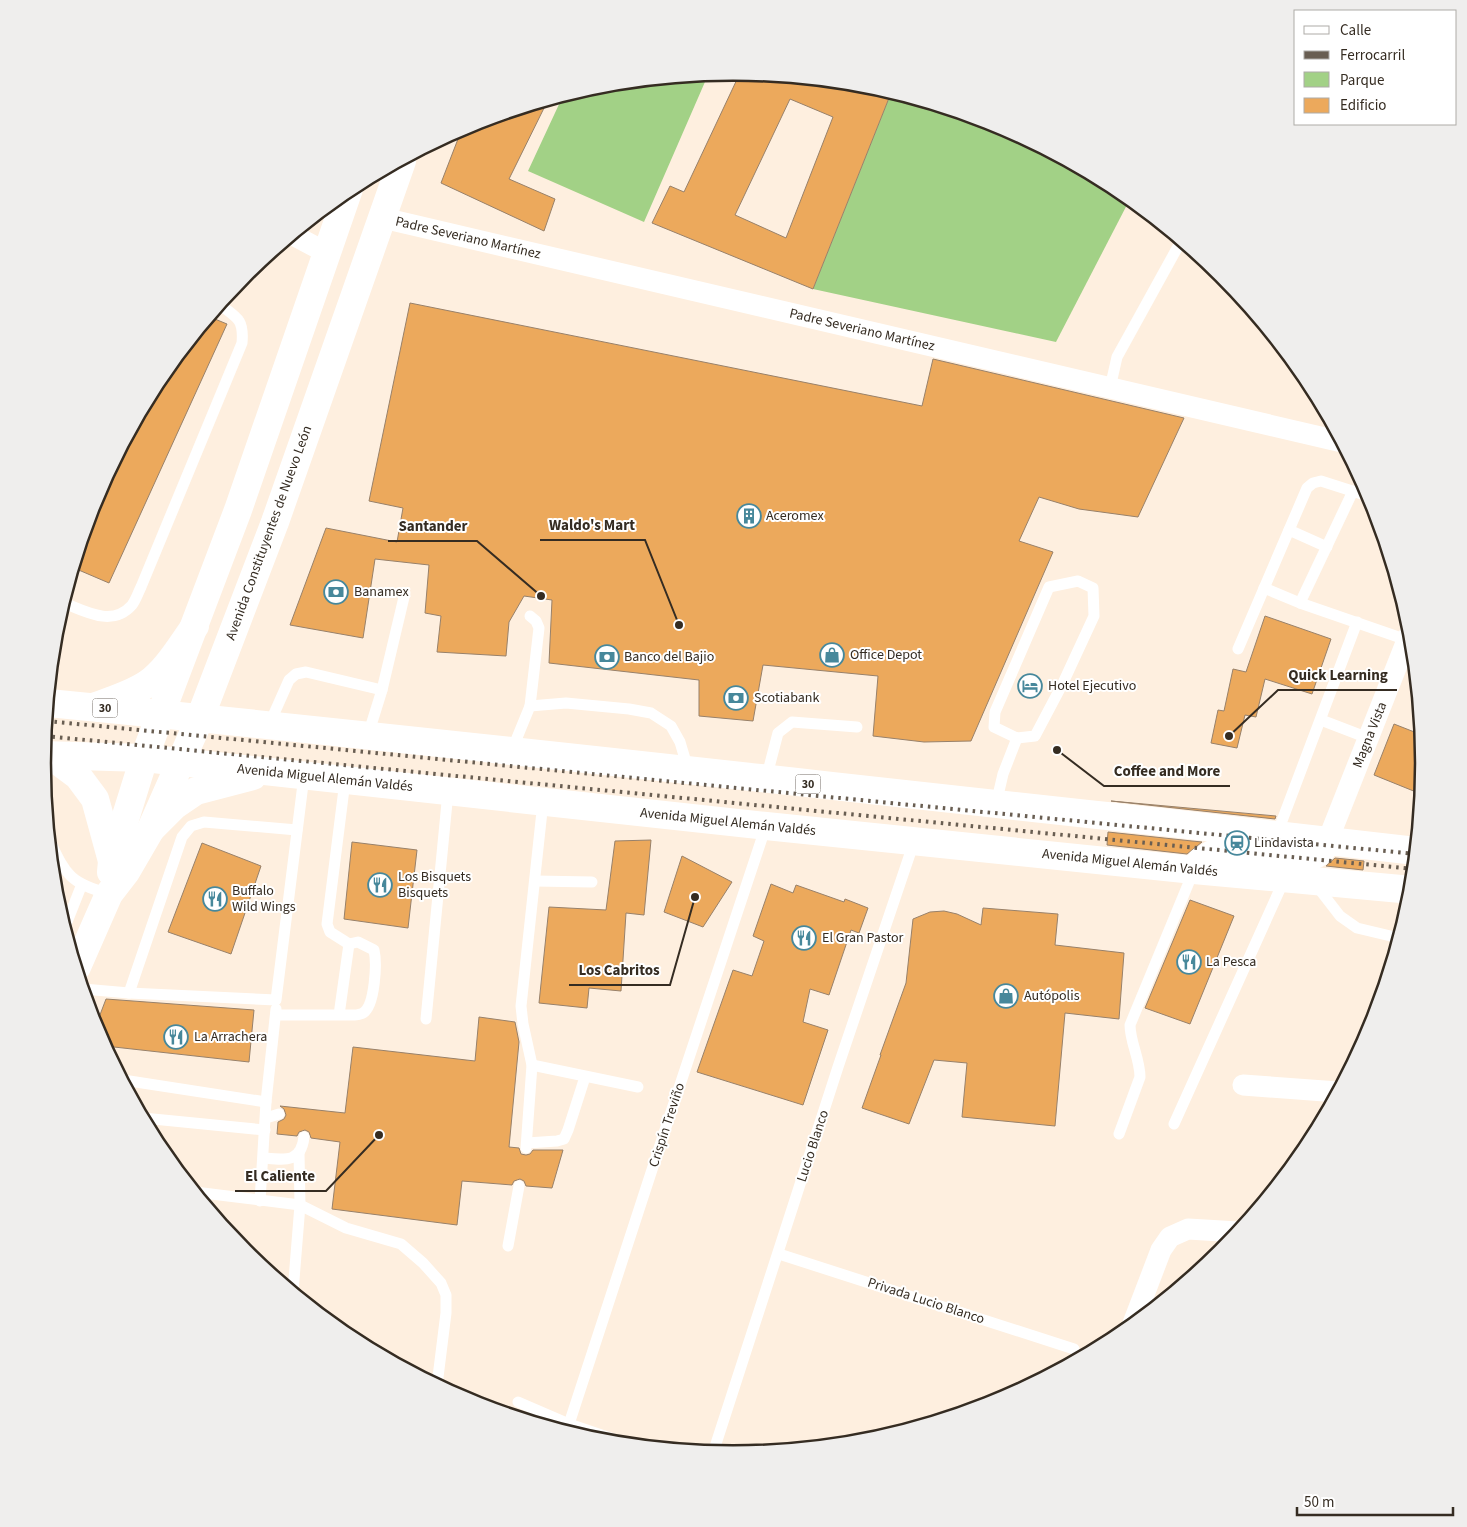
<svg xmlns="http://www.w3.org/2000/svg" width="1467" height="1527" viewBox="0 0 1467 1527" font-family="'Source Sans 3',sans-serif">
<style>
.green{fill:#a2d186}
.building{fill:#eca95c;stroke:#98816a;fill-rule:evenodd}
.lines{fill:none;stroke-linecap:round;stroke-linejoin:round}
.lane{stroke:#fff;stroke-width:11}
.street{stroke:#fff;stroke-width:21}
.secondary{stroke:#fff;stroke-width:28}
.highway{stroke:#fff;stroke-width:28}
.rail{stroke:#695e52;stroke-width:4;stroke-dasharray:2.5 5;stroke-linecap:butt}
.labels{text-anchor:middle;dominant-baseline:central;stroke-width:4;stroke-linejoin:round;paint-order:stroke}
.shield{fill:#fff;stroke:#726b64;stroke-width:1}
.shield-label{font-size:12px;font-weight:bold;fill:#352c22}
.street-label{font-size:14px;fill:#352c22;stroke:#fff}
.poi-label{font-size:14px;fill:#352c22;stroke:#fff;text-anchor:start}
.rim{fill:none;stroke:#352c22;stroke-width:2.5}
.leader{fill:none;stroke:#352c22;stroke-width:2}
.callout-dot{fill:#352c22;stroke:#fff;stroke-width:2}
.callout-label{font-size:15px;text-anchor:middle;font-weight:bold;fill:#352c22;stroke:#fff;stroke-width:4;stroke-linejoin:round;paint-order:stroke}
</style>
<rect width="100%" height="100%" fill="#feefdf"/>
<g class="green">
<polygon points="708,75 644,222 528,171 561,100 557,98 599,86"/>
<polygon points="891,93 998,125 1118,189 1130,199 1056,342 813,289"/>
</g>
<g class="building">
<path d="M 740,73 L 869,86 L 891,93 L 813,289 L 652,223 L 670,186 L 684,192 ZM 790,99 L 833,117 L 786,238 L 735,215 Z"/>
<polygon points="547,102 509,179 555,199 544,231 441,183 458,139 450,135 469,125"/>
<polygon points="410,303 922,406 933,359 1184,418 1138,517 1079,509 1039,497 1019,541 1053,552 971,741 924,742 873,736 878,676 763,665 753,721 699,716 699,680 549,663 552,600 524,596 509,622 506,656 437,652 441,616 425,613 429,565 375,559 363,638 290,625 326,528 397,542 403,508 369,501"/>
<polygon points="210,317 227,324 109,583 74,568 95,499 159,379"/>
<polygon points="1265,616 1331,639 1312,694 1265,679 1256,717 1245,715 1237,748 1211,743 1218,710 1224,711 1233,669 1246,672"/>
<polygon points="1394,724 1422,735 1424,764 1421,794 1374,775"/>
<polygon points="1111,801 1276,816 1275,819"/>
<polygon points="1108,832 1192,841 1202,842 1187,854 1107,845"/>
<polygon points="651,840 644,915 626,913 621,991 589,988 587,1008 539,1003 549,907 606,910 615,841"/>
<polygon points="352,842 417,850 408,928 344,919"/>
<polygon points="202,843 261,866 231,954 168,932"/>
<polygon points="682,856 732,882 703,927 664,912"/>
<polygon points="1335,858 1364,861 1363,870 1326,866"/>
<polygon points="771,884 793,893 796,885 844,902 845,899 868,908 859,933 851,930 829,995 810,989 803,1022 828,1030 803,1105 697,1072 733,970 752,976 764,941 753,936"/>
<polygon points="1190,900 1234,916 1190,1024 1145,1008"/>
<polygon points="983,908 1058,914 1055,945 1124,953 1119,1019 1065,1013 1055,1126 962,1117 967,1063 934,1060 909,1124 862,1108 881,1055 880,1055 906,983 913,919 930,912 944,911 957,914 981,925"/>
<polygon points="106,999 254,1010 249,1062 105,1046 95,1028"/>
<polygon points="479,1017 515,1022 519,1042 509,1147 519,1148 521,1154 526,1155 530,1154 533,1150 563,1150 552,1188 526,1186 524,1181 520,1179 514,1181 512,1185 462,1181 457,1225 332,1209 340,1142 311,1138 309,1132 305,1130 299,1132 297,1136 277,1134 278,1122 284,1119 286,1115 284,1109 280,1106 345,1113 353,1047 475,1061"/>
</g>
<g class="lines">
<g class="lane">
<polyline points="1110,388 1117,357 1181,241"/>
<polyline points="1289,530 1327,547"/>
<polygon points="1078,581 1093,588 1094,616 1063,683 1035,736 1017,738 994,727 995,712 1049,587"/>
<polyline points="1264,588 1300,603 1407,640"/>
<path d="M 64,603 C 86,612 113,627 132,605 C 136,600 138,593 141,587 L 242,343 C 244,320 238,318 220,305"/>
<polyline points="1300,603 1353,491"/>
<polyline points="530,616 536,621 539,628 530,706"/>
<polyline points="1238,649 1307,488 1313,483 1321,481 1371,497"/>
<polyline points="1321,720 1368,738"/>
<polyline points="269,725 289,680 296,674 306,672 382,690"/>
<polyline points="368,735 382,690 405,593"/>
<polyline points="512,750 530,706 566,703 629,709 651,713 671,726 680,742 688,769"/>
<polyline points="766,779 778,733 792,722 857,727"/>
<polyline points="345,781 327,924 330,932 349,944"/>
<polyline points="996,804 1003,774 1017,738"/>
<polyline points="1277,834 1357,622"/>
<path d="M 50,841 C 66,876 71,883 109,894"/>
<polyline points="535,881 592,882"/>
<polyline points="1316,885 1340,916 1357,928 1399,938"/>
<polyline points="65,927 82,884"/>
<polyline points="83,989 129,993 276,1000 304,776"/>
<polyline points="129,993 182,837 191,826 204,822 297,830"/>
<path d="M 276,1015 L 355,1015 C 356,1015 362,1014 363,1013 C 375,1006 377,963 374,950 L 358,942 L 349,944 L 339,1015"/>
<polyline points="426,1019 448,792"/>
<polyline points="532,1065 638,1087"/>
<polyline points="123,1080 266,1102"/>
<polyline points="143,1118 265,1130"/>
<polyline points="266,1118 279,1114"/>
<polyline points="1174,1124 1285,878"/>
<path d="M 1119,1134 L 1140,1077 C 1140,1059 1130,1042 1130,1025 L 1194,870"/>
<polyline points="527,1143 557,1141 564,1139 568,1130 585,1077"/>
<polyline points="526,1148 532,1065 523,1024 521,1006 543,802"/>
<path d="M 264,1158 C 285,1160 301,1163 304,1137"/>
<polyline points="195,1192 300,1205 346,1228 401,1244 423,1263 441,1283 446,1295 446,1313 437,1385"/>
<polyline points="260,1201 266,1102 276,1009"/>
<polyline points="508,1246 519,1186"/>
<polyline points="779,1254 1074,1349"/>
<polyline points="293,1292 300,1205 299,1153"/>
<polyline points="518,1402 569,1424 628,1444"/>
<polyline points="569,1424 663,1136 766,826"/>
<polyline points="713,1453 838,1067 914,842"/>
</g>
<g class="street">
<polyline points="383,218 1342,442"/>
<polyline points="293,235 327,253"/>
<polyline points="1328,840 1411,630"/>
<polyline points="1243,1085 1338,1092"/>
<polyline points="1132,1326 1161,1250 1170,1237 1188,1229 1238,1232"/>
</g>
<g class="secondary">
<polyline points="111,872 112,861 144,758 238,510 349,189"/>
<polyline points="77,967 109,894 126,872 151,829 200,718 275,522 402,161"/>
</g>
<g class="highway">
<path d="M 48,703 C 420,739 791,782 1162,822 C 1247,831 1331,842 1416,851"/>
<path d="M 96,706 C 113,700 132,694 147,684 C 167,670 181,645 195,626"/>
<polyline points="43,755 144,758 766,826 1194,870 1412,890"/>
<polyline points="51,756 78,776 95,799 112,861"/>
<polyline points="151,829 174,806 196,791 253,776"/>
<path d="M 1195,869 L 1201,861 L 1212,854 L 1230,853 L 1303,858 C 1317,856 1322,852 1328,840"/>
</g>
<g class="rail">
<polyline points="47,721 1416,854"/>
<polyline points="45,736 1414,869"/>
</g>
</g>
<defs>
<g id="building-ring" transform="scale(1.25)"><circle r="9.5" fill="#fff" stroke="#47889b" stroke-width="1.5"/><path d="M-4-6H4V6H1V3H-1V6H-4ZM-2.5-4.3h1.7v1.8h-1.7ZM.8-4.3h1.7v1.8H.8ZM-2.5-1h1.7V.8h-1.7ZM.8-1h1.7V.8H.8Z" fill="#47889b"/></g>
<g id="bank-ring" transform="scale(1.25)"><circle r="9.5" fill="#fff" stroke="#47889b" stroke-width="1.5"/><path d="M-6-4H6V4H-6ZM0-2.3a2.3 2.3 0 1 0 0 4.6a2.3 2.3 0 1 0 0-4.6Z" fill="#47889b"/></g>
<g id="shop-ring" transform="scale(1.25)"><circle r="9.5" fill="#fff" stroke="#47889b" stroke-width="1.5"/><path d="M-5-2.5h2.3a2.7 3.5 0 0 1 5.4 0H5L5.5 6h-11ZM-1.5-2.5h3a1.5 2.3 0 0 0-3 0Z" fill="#47889b"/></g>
<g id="hotel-ring" transform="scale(1.25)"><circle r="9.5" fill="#fff" stroke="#47889b" stroke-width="1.5"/><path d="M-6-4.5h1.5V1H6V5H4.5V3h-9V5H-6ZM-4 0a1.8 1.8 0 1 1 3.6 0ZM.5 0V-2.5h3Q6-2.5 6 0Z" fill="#47889b"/></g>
<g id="station-ring" transform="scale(1.25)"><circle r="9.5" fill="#fff" stroke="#47889b" stroke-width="1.5"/><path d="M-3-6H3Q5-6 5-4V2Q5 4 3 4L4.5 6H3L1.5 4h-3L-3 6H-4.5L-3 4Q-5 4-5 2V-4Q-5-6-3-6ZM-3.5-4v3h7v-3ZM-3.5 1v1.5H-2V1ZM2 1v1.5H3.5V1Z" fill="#47889b"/></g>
<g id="restaurant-ring" transform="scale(1.25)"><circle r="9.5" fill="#fff" stroke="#47889b" stroke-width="1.5"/><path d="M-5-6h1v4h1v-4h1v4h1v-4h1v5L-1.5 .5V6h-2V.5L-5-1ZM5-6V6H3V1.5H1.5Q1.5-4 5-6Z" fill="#47889b"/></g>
</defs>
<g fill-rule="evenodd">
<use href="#building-ring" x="749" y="516"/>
<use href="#bank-ring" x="336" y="592"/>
<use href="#shop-ring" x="832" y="655"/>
<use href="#bank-ring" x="607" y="657"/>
<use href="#hotel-ring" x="1030" y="686"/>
<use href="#bank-ring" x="736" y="698"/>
<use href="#station-ring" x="1237" y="843"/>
<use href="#restaurant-ring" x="380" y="885"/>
<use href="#restaurant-ring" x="215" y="899"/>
<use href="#restaurant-ring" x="804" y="938"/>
<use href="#restaurant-ring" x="1189" y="962"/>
<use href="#shop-ring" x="1006" y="996"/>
<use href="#restaurant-ring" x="176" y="1037"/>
</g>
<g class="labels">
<g class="shield">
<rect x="92.5" y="698.5" width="25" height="19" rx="4"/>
<rect x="795.5" y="774.5" width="25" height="19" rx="4"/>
</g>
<g class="shield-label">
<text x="105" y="708">30</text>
<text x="808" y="784">30</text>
</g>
<g class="street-label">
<text transform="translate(468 238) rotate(13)">Padre Severiano Martínez</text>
<text transform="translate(862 330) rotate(13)">Padre Severiano Martínez</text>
<text transform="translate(269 533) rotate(-70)">Avenida Constituyentes de Nuevo León</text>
<text transform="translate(1370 735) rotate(-68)">Magna Vista</text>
<text transform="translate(325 778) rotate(6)">Avenida Miguel Alemán Valdés</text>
<text transform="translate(728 822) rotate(6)">Avenida Miguel Alemán Valdés</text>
<text transform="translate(1130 863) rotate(6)">Avenida Miguel Alemán Valdés</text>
<text transform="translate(667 1125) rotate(-72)">Crispín Treviño</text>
<text transform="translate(813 1146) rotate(-72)">Lucio Blanco</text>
<text transform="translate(926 1301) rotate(18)">Privada Lucio Blanco</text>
</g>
<g class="poi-label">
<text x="766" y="516">Aceromex</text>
<text x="354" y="592">Banamex</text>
<text x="850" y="655">Office Depot</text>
<text x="624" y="657">Banco del Bajio</text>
<text x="1048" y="686">Hotel Ejecutivo</text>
<text x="754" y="698">Scotiabank</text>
<text x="1254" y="843">Lindavista</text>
<text x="398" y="877">Los Bisquets<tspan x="398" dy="16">Bisquets</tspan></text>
<text x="232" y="891">Buffalo<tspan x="232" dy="16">Wild Wings</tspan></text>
<text x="822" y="938">El Gran Pastor</text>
<text x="1206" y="962">La Pesca</text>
<text x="1024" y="996">Autópolis</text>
<text x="194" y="1037">La Arrachera</text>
</g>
</g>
<path d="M0 0H1467V1527H0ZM51 763a682 682 0 1 1 1364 0a682 682 0 1 1-1364 0Z" fill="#efeeed" fill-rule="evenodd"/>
<path class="rim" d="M51 763a682 682 0 1 1 1364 0a682 682 0 1 1-1364 0Z"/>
<path class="leader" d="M679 625L645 540H540M541 596L477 541H388M1229 736L1278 690H1397M1057 750L1104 786H1230M695 897L670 985H569M379 1135L326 1191H235"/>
<g class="callout-dot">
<circle cx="679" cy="625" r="5"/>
<circle cx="541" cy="596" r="5"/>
<circle cx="1229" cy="736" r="5"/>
<circle cx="1057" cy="750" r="5"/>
<circle cx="695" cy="897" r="5"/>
<circle cx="379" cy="1135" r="5"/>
</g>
<g class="callout-label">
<text x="592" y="530">Waldo's Mart</text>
<text x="433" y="531">Santander</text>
<text x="1338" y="680">Quick Learning</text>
<text x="1167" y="776">Coffee and More</text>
<text x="619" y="975">Los Cabritos</text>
<text x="280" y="1181">El Caliente</text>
</g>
<rect x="1294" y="10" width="162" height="115" fill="#ffffff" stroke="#aeaba7"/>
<rect x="1304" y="26" width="25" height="8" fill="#ffffff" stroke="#aeaba7"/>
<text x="1340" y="35" font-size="15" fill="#352c22">Calle</text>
<rect x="1304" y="51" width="25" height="8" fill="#695e52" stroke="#aeaba7"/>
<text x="1340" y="60" font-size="15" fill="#352c22">Ferrocarril</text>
<rect x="1304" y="72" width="25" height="15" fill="#a2d186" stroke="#aeaba7"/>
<text x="1340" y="85" font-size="15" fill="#352c22">Parque</text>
<rect x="1304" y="98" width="25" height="15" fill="#eca95c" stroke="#aeaba7"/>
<text x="1340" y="110" font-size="15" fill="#352c22">Edificio</text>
<path d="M1297 1507v8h156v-8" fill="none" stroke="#352c22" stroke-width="2.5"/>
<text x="1304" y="1507" font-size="15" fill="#352c22" stroke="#ffffff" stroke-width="4" paint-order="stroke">50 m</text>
</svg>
